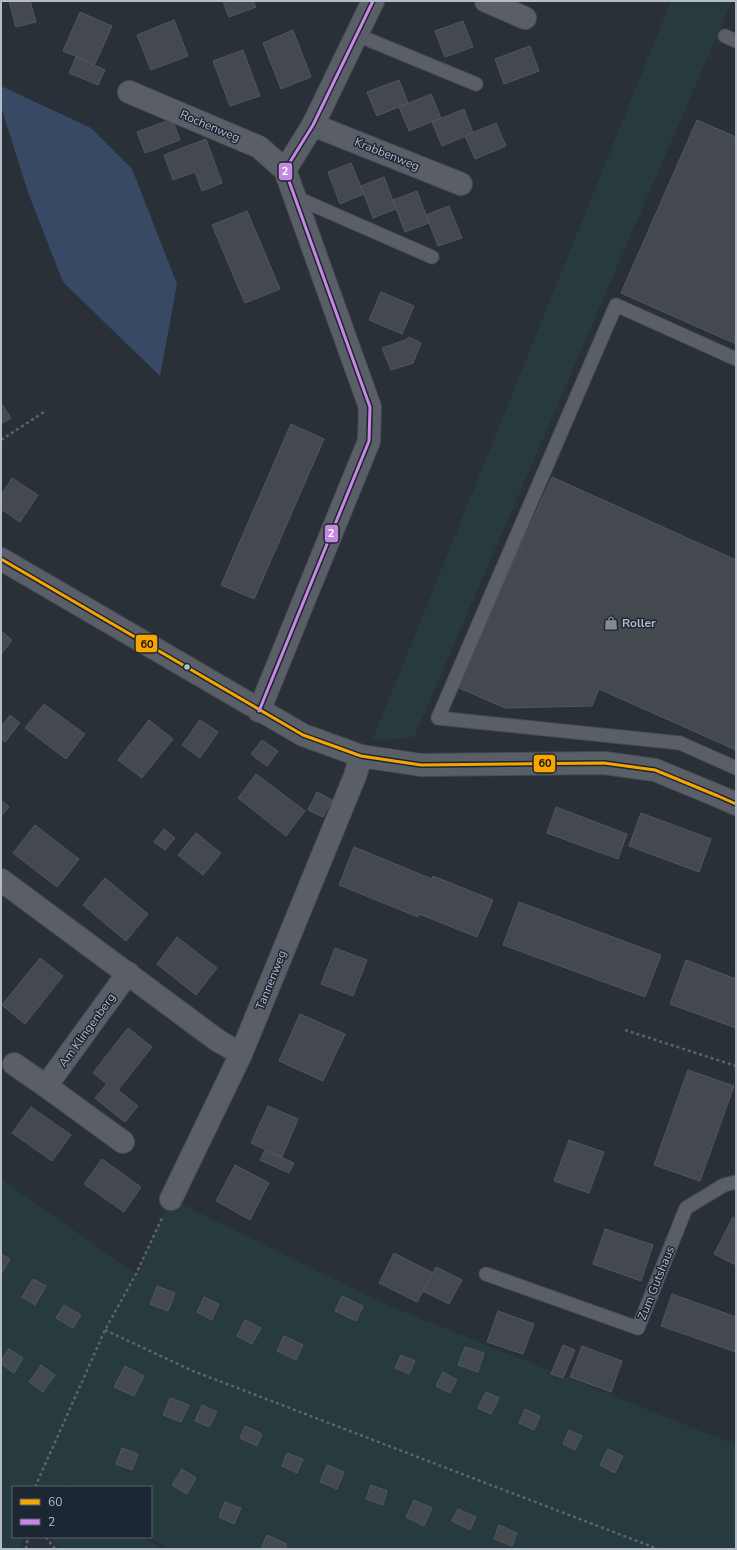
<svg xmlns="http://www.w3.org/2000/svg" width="737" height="1550" viewBox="0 0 737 1550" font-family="'Nunito Sans',sans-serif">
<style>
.green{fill:#273a3e}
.water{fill:#384963}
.building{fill:#444950;stroke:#52575f}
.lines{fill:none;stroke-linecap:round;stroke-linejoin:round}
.lane-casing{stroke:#484c53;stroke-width:15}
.street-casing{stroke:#484c53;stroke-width:24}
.path{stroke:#5d636a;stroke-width:2.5;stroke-dasharray:3 3;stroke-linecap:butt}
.lane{stroke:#5a5e66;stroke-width:13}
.street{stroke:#5a5e66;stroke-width:22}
.bus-1-casing{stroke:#1d2633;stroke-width:6}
.bus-2-casing{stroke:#1d2633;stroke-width:6}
.bus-1{stroke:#f7a600;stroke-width:3}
.bus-2{stroke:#c787e3;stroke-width:3}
.bus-dot{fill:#b4bcc9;stroke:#1d2633;stroke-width:1.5}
.labels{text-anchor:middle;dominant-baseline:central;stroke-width:3;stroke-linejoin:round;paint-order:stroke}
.street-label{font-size:12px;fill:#b4bcc9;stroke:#1d2633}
.poi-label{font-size:12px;font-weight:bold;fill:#b4bcc9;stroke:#1d2633;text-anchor:start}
.line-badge{stroke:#1d2633;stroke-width:1.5}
.badge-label{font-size:11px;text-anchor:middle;font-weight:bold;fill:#fff}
.pale-badge-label{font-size:11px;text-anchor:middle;font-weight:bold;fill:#111}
</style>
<rect width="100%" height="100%" fill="#2a3038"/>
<g class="green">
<polygon points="671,1 732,1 414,737 372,741"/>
<polygon points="1,1179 136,1274 171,1199 387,1305 736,1445 736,1549 169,1549 149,1537 151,1537 151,1487 73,1487 62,1480 71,1487 13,1487 13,1537 23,1537 21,1549 1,1549"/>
<polygon points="48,1537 143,1537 161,1549 61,1549"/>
</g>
<polygon class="water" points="1,86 91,128 132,169 177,284 160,376 63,282 29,195 1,107"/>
<g class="building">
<polygon points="9,1 30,1 36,22 16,27"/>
<polygon points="223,1 253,1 256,7 229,17"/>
<polygon points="80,12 112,26 95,64 63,51"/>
<polygon points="174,20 188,56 151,70 137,35"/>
<polygon points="463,21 473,47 445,57 435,31"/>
<polygon points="293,30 311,77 281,89 263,43"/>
<polygon points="530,46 539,71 504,84 495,59"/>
<polygon points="243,50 260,96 230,106 213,61"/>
<polygon points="76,57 105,70 98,85 69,73"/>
<polygon points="399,80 408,103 377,116 367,92"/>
<polygon points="431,94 441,118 409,131 399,107"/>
<polygon points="464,109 473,133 442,146 432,122"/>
<polygon points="172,119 180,140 145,153 137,132"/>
<polygon points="697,120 736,137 736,344 621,293"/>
<polygon points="496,123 506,146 475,159 465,136"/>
<polygon points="206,139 222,183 202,191 195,172 173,180 164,155"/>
<polygon points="351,163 364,194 340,204 328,172"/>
<polygon points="384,177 396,209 373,218 361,186"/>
<polygon points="417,191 429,223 405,232 393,200"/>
<polygon points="449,206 462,238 438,246 426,215"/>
<polygon points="247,211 280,289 245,303 212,225"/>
<polygon points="381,292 414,306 402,334 369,320"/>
<polygon points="409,337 421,343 413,363 391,370 382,348 405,340"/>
<polygon points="1,403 11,418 1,424"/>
<polygon points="291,424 324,439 254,599 221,585"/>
<polygon points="552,477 736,560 736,750 599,689 592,706 505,708 457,687"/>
<polygon points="12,478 38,495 20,522 1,509 1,495"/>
<polygon points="1,631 12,640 1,654"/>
<polygon points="44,704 85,734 66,759 25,728"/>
<polygon points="10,715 20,723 5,742 1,739 1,727"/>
<polygon points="149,720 173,739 142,778 118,760"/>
<polygon points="200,720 218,732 200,758 182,745"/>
<polygon points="262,740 278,751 267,766 251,754"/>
<polygon points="256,774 305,811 286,836 238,798"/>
<polygon points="317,792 332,800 323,817 308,810"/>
<polygon points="1,800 9,807 1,816"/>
<polygon points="556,807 627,834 618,859 547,833"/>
<polygon points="641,813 711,839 699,872 629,846"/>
<polygon points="35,825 79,859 57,887 13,853"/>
<polygon points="164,829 175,838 165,850 154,842"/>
<polygon points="196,833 221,853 203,875 178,855"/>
<polygon points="354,847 432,879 433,876 493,900 477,937 419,914 418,917 339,885"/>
<polygon points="105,878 148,914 126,941 83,905"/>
<polygon points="519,902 661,955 645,997 503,945"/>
<polygon points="177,937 217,968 196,995 157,964"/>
<polygon points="335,948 367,960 353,996 321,984"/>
<polygon points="40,958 63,976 25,1024 2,1005"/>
<polygon points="686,960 736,979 736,1028 670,1004"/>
<polygon points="300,1014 345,1034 323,1081 279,1061"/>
<polygon points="128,1028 152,1047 118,1090 138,1106 125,1122 95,1098 107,1084 93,1073"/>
<polygon points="688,1070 734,1086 700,1181 654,1165"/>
<polygon points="268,1106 298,1119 282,1157 251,1143"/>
<polygon points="31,1107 71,1135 52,1161 12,1133"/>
<polygon points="569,1140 604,1152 589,1193 554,1181"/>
<polygon points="265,1150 294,1163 289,1173 260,1160"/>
<polygon points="102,1159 141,1187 124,1212 84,1184"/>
<polygon points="235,1165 269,1183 250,1220 216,1201"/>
<polygon points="733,1217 736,1219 736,1265 714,1254"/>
<polygon points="605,1229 653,1245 641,1281 593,1264"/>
<polygon points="394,1253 433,1273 417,1302 379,1283"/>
<polygon points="1,1254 10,1259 1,1274"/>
<polygon points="436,1267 462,1280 449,1304 423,1291"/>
<polygon points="33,1279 46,1286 35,1305 22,1297"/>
<polygon points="157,1286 175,1293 168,1311 150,1304"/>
<polygon points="672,1294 736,1317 736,1352 661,1326"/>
<polygon points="342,1296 363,1306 356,1321 335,1311"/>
<polygon points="204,1297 219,1304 212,1320 197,1312"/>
<polygon points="64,1305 81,1315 73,1328 56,1318"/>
<polygon points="498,1311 534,1324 523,1354 487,1342"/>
<polygon points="245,1320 261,1328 252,1344 237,1336"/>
<polygon points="284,1336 303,1345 296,1360 277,1351"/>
<polygon points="563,1345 575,1350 563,1378 551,1374"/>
<polygon points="582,1346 622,1361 611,1392 570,1377"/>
<polygon points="465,1347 484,1353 478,1372 458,1365"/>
<polygon points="9,1349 23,1358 14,1373 1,1364 1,1361"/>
<polygon points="401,1355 415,1361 409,1374 395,1368"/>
<polygon points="41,1365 55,1375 43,1392 29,1382"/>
<polygon points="125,1366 144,1376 134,1396 114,1387"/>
<polygon points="443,1372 457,1380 450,1393 436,1386"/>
<polygon points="486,1392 499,1398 491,1414 478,1408"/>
<polygon points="170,1398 189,1405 181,1422 163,1415"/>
<polygon points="202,1405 217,1412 209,1427 195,1421"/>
<polygon points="525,1409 540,1416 534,1430 519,1423"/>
<polygon points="245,1426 262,1434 257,1446 240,1438"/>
<polygon points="569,1430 582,1436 575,1450 563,1444"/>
<polygon points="122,1448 138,1454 132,1470 116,1464"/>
<polygon points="608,1449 623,1456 615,1473 600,1465"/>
<polygon points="287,1453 303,1459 297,1473 282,1466"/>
<polygon points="327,1465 344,1472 337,1489 320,1482"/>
<polygon points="182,1469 196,1478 187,1494 172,1485"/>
<polygon points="371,1485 387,1491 383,1505 366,1499"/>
<polygon points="414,1500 432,1508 424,1526 406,1517"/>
<polygon points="225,1502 241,1508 234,1524 219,1517"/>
<polygon points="458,1509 476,1517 470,1530 452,1521"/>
<polygon points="499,1525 517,1533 512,1546 494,1539"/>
<polygon points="267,1535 287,1544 285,1549 261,1549"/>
</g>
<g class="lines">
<g class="lane-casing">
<g id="lane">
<polyline points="357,35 476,84"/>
<polyline points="725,36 736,41"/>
<polyline points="295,197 432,257"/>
<polyline points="736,359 616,305 438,718 680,743 736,768"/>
<polyline points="486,1274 638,1328 686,1208 724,1185 736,1182"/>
</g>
</g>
<g class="street-casing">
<g id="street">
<polyline points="486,1 525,18"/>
<polyline points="129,92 259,147 285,170"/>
<polyline points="313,125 461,184"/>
<polyline points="1,559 303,735 361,756 421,765 604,763 655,770 718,796 736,804"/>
<polyline points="259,711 369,441 370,407 285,170 313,125 373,1"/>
<polyline points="1,880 217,1040 241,1054"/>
<polyline points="14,1064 46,1086 128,973"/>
<polyline points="46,1086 123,1142"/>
<polyline points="171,1199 241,1054 355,776 361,756"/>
</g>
</g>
<g class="path">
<polyline points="1,440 44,412"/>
<polyline points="625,1030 736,1066"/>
<polyline points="105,1330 193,1371 658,1549"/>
<polyline points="35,1487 105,1330 136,1274 162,1218"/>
<polyline points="46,1537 55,1549"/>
<polyline points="26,1549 28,1537"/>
</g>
<use href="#lane" class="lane"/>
<use href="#street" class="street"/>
<g class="bus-1-casing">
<polyline id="bus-1" points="1,559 303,735 361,756 421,765 604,763 655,770 718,796 736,804"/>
</g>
<g class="bus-2-casing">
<polyline id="bus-2" points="259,711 369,441 370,407 285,170 313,125 373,1"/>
</g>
<use href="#bus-1" class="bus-1"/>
<use href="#bus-2" class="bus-2"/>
</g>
<defs>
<g id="shop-bare" transform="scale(1.08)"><path d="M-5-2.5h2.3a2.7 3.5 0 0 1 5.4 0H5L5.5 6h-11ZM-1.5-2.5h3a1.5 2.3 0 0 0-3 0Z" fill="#848b96" stroke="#1d2633" stroke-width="2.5" paint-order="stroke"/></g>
</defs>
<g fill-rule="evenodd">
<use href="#shop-bare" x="611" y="623"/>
</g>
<circle class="bus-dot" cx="187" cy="667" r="3.5"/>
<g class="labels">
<g class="street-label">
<text transform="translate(210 126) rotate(23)">Rochenweg</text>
<text transform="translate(387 154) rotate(22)">Krabbenweg</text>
<text transform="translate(271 980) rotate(-68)">Tannenweg</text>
<text transform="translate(87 1030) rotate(-54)">Am Klingenberg</text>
<text transform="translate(656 1283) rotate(-68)">Zum Gutshaus</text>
</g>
<g class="poi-label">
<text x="622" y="623">Roller</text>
</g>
</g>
<g class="line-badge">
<rect x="278" y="162" width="15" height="19" rx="4" fill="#c787e3"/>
<rect x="324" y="524" width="15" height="19" rx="4" fill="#c787e3"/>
<rect x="135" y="634" width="23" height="19" rx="4" fill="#f7a600"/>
<rect x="533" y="754" width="23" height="19" rx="4" fill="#f7a600"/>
</g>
<g class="badge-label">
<text x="285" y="175">2</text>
<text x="331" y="537">2</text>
</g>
<g class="pale-badge-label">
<text x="147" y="648">60</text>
<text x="545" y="767">60</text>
</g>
<rect width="737" height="1550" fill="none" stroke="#b4bcc9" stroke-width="4"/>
<rect x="12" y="1486" width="140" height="52" fill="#1d2633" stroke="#59626f"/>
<rect x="20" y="1499" width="20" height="6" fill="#f7a600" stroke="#59626f"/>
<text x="48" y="1506" font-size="12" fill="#b4bcc9">60</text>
<rect x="20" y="1519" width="20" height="6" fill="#c787e3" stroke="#59626f"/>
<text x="48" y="1526" font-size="12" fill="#b4bcc9">2</text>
</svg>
